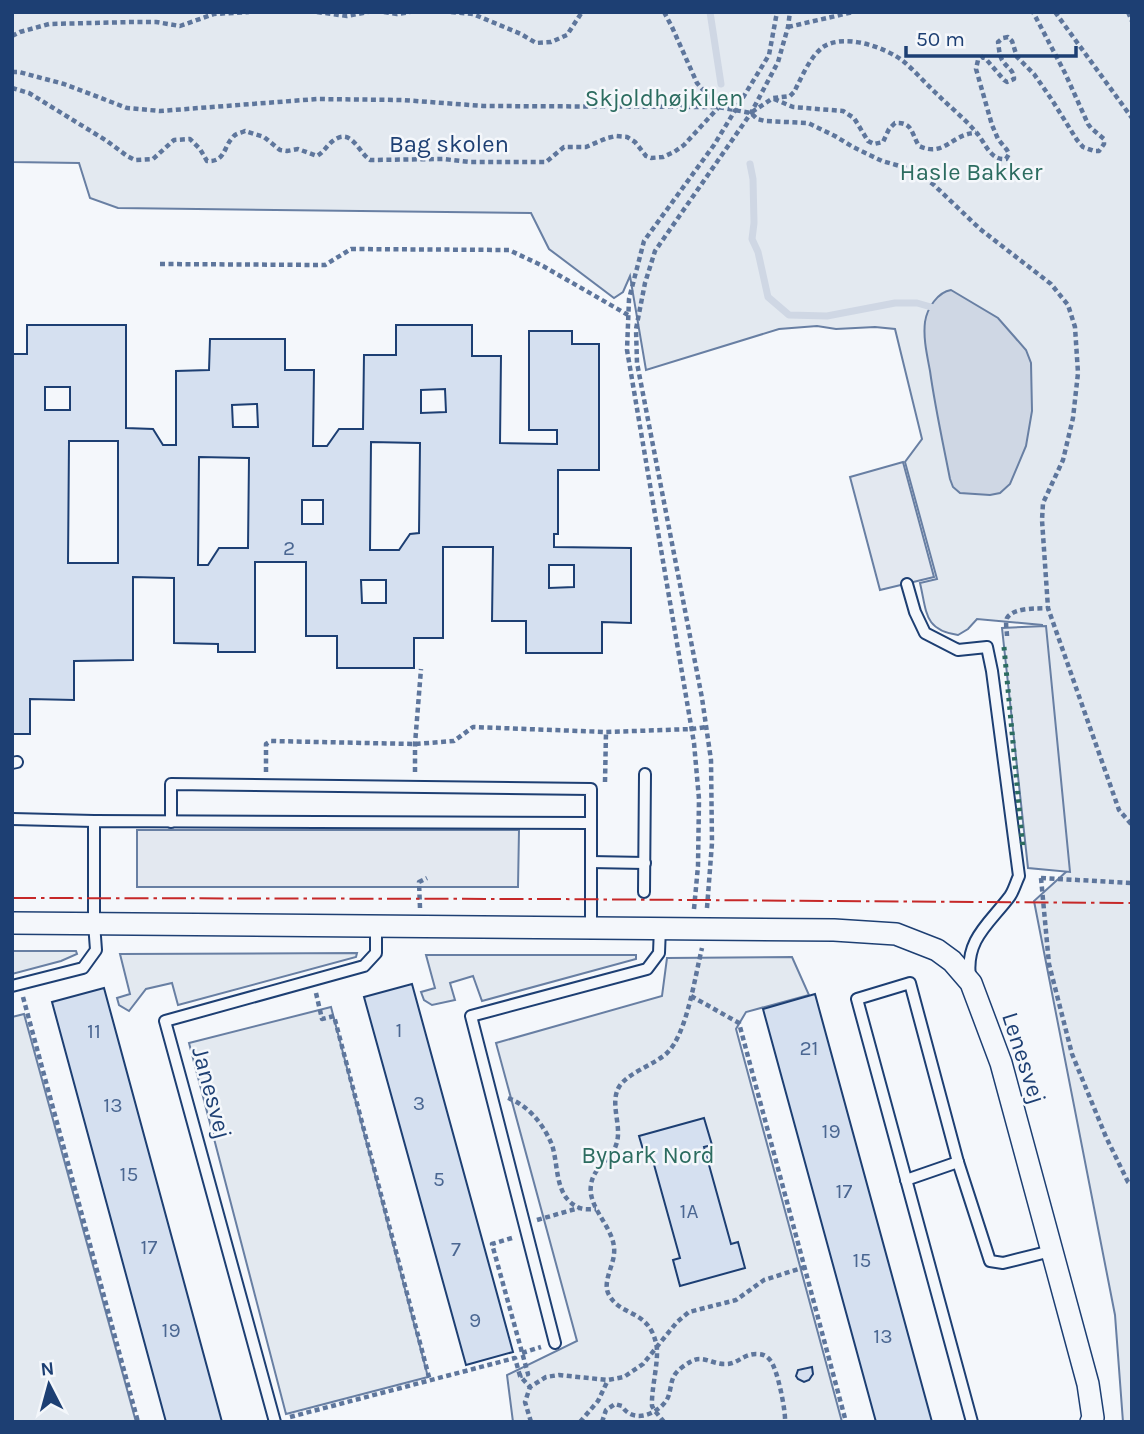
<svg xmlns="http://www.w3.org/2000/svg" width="1144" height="1434" viewBox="0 0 1144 1434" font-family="Karla,sans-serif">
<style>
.green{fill:#e3e9f0;stroke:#687fa3;stroke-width:2}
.parking{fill:#e3e8f0;stroke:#687fa3;stroke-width:2}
.water{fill:#cfd7e4;stroke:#687fa3;stroke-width:2}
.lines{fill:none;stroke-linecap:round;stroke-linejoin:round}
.stream{stroke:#cfd7e4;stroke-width:7}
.building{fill:#d5e0f0;stroke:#1d3f73;stroke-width:2;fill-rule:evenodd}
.lane-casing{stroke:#1d3f73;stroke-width:14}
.street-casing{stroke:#1d3f73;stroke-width:24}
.path{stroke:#5e769c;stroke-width:4.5;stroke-dasharray:5 3.5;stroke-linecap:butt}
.lane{stroke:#f4f7fb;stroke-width:10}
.street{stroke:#f4f7fb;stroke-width:21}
.hedge{stroke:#2c6c60;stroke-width:5;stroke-dasharray:3.5 5;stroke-linecap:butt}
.power{stroke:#c62828;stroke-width:2;stroke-dasharray:24 5 3.5 5;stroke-linecap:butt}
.labels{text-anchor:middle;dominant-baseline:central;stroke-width:5;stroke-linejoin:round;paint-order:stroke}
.number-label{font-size:21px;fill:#4b6792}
.park-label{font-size:24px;fill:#2c6c60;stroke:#f4f7fb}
.street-label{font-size:24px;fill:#1d3f73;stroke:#f4f7fb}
</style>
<rect width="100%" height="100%" fill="#f4f7fb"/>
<g class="green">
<path d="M 12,12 L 1132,12 L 1132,1422 L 1123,1422 L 1115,1315 L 1034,901 L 1067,871 L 1042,625 L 977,619 L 968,629 L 958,635 C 924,630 927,613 920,583 L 937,579 L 905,462 L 922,439 L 895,329 L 875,327 L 836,329 L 817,326 L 779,329 L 646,370 L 630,276 L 623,292 L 614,298 L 549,249 L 531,213 L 118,208 L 90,198 L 79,163 L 12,162 Z"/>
<polygon points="12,951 76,951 77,954 61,961 12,974"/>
<polygon points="357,953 356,957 178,1005 172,983 146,989 129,1011 119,1005 117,998 130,994 120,954"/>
<polygon points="426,955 636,955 636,959 482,1001 473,976 450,983 455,1000 432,1005 424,1000 421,992 435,988"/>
<polygon points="792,957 809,995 746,1012 736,1029 842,1422 513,1422 507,1375 577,1341 496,1043 662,996 667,958"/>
<polygon points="331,1007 428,1377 286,1414 189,1043"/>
<polygon points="24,1014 136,1422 12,1422 12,1017"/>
</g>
<g class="parking">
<polygon points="903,462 934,577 880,590 850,477"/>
<polygon points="1046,626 1070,872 1028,868 1002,628"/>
<polygon points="137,830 519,830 518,887 137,887"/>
</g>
<path class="water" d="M 951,290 L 998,318 L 1026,350 L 1031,363 L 1032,411 L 1026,446 L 1010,484 L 1000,493 L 990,495 L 960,493 L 953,487 L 950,479 C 943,443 935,407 930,371 C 927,355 923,338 925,322 C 927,308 938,292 951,290 Z"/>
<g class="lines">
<g class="stream">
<polyline points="710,12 721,84"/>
<polyline points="750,164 753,179 754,223 752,239 758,252 768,297 789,315 827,316 895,303 917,303 931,307"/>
</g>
</g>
<g class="building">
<path d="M 27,325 L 126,325 L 126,428 L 153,429 L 163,445 L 176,445 L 176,371 L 209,370 L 210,339 L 285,339 L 285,370 L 314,370 L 313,446 L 327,446 L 339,429 L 363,429 L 364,355 L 396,355 L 396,325 L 472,325 L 472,356 L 501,356 L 500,443 L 557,444 L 557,430 L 529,430 L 529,331 L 572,331 L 572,344 L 599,344 L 599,470 L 558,470 L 558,534 L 554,534 L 554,547 L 631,548 L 631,623 L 602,622 L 602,653 L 526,653 L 526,621 L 492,621 L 493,547 L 443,547 L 443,638 L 414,638 L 414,668 L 337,668 L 337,636 L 306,636 L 306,562 L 255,562 L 255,652 L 218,652 L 218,644 L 174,643 L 174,578 L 133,577 L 133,660 L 74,661 L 74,700 L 30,699 L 30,734 L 12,734 L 12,354 L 27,354 ZM 45,387 L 70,387 L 70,410 L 45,410 ZM 445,389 L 446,412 L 421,413 L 421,390 ZM 257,404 L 258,427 L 233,427 L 232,405 ZM 69,441 L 118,441 L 118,563 L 68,563 ZM 371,442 L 420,443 L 419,533 L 410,534 L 399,550 L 370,550 ZM 199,457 L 249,458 L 248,548 L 219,548 L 208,565 L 198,565 ZM 302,500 L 323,500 L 323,524 L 302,524 ZM 549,565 L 574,565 L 574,587 L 549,588 ZM 361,580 L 386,580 L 386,603 L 362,603 Z"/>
<polygon points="412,984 513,1352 466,1365 364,997"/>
<polygon points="104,988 222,1422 166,1422 52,1002"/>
<polygon points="815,994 932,1422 876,1422 763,1009"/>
<polygon points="704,1118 712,1145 704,1147 731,1244 738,1242 745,1268 680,1286 673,1260 680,1258 653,1161 647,1163 639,1136"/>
<polygon points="812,1367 813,1374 809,1380 804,1382 798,1379 796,1376 798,1370"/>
</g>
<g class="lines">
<g class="lane-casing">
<g id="lane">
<path d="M 907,584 L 915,612 L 925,633 L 958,650 L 987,647 L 992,671 L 1019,876 C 1016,882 1014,890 1010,896 C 990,923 965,939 970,977"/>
<polyline points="12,763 17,762"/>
<polyline points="12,819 94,821"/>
<polyline points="171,822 171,784 591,789 591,823"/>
<polyline points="591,862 645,863"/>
<polyline points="644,892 645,774"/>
<polyline points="12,986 83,968 96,950 94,923 94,821 591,823 591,927"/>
<polyline points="906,1180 958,1162"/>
<polyline points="555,1343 471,1016 647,969 659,953 660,927"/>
<polyline points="275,1422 165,1021 364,966 376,953 376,926"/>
<polyline points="972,1422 857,999 910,983 958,1162 990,1261 1003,1263 1051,1251"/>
</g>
</g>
<g class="street-casing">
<polyline id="street" points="12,923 834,930 896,934 937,950 952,961 971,983 1001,1063 1088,1384 1093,1418 1091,1422"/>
</g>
<g class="path">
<polyline points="317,12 347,16 368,12"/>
<polyline points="384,12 397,14 410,12"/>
<polyline points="451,12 473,14 521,34 536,43 551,42 567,35 582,12"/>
<polyline points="664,12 672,27 697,83 718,107"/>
<polyline points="1055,12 1132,118"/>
<polyline points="1128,12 1132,21"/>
<polyline points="788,27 853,12"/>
<polyline points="12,36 20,32 49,24 133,22 156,22 180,26 214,14 249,12"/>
<polyline points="12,72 19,72 64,84 127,108 160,111 317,99 402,100 483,106 718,107 751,113 757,119 765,121 808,123 835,136 853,147 882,161 914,170 934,185 980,229 1051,284 1068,305 1075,327 1078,373 1073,418 1063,460 1043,503 1042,520 1048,608 1119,810 1132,825"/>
<path d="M 12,88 L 29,93 L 107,141 L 127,156 L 135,160 L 153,159 L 174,140 L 190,139 L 200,149 L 207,161 C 226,162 223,147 233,137 C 236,133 241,133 245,131 L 264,137 L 280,150 L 287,151 L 298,149 L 317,156 C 324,152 327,145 334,140 C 352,128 358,152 370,160 L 443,159 L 470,162 L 546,162 L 564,147 L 586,147 L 607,138 L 616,136 L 627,137 L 635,142 L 646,156 L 651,158 L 663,157 L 674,152 L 684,145 L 718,108"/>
<path d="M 774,99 L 793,107 L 843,111 L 854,118 L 868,141 L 874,144 L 883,142 L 889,129 L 895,123 C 913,122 911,133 919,146 C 945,158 952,133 976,133"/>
<path d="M 752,112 L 773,98 L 790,96 L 794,92 C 802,77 809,58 823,47 C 844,33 885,47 903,61 C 915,71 926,84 938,95 C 950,107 965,119 976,132 C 985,142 990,161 1006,159 L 1009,154 L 1007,150 L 998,139 L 992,125 L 976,69 L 978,60 L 982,57 L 985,58 L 1004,80 L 1007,82 L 1014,79 C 1014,70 1007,68 1002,60 C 999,54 999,48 998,42 L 1003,38 L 1008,37 L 1012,41 L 1017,57 L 1034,74 L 1052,100 L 1077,140 L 1083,147 L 1094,151 L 1099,151 L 1104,144 L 1104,139 L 1091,128 L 1088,124 L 1065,73 L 1033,12"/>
<polyline points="160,264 325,265 351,249 509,250 543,266 628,315"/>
<path d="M 1007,636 C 1007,631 1005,623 1007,618 C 1014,607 1037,609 1048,608"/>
<polyline points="266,772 266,744 271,741 415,744 454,741 473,727 606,732 692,729 706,727"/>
<polyline points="415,772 415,744 421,669"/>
<polyline points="605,782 606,732"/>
<polyline points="1041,878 1049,964 1072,1054 1106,1137 1128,1182 1132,1185"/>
<polyline points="1041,878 1132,883"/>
<polyline points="420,908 419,882 427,878"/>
<polyline points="707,908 712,843 711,760 702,698 637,363 636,329 645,283 655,251 751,113 778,62 788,27 790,12"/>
<polyline points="694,909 698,866 699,799 694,743 627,350 629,299 644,241 714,145 769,55 777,12"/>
<polyline points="316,993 322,1019 334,1016 430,1381"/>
<polyline points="691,996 739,1023 846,1422"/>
<polyline points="23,997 138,1422"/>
<path d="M 508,1098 C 528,1105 544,1125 552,1145 C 559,1166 554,1198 580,1208 C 584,1210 591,1209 596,1209"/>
<polyline points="537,1220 579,1208"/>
<polyline points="512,1238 492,1244 528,1374 520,1376"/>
<polyline points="522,1353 541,1347"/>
<polyline points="290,1417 515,1358 520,1376 530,1387"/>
<polyline points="531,1422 525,1402 530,1387 546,1377 559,1375 608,1380 624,1377 643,1364 677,1322 689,1312 736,1300 764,1280 805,1267"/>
<polyline points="580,1422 598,1401 608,1380"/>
<path d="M 602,1422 L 606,1410 L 615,1404 L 622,1406 C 632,1423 655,1416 666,1401 C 671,1394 670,1383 674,1376 C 677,1370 685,1365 690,1362 C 703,1354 713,1365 726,1364 C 738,1364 743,1354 756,1354 C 762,1354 766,1355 770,1360 C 777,1367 786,1411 785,1422"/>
<path d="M 664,1422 L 655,1411 L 652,1406 C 651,1388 660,1358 656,1343 C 648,1309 621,1317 609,1295 C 602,1283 613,1267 614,1254 C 617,1229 587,1209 591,1185 C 593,1167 611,1160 616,1145 C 623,1127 609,1104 619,1087 C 627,1073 654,1065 667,1053 C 687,1034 695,976 702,948"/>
</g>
<use href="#lane" class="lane"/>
<use href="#street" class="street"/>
<polyline class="hedge" points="1004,647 1023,849"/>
<polyline class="power" points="12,898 548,899 1132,903"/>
</g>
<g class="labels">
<g class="number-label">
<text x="289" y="548">2</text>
<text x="399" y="1030">1</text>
<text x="94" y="1031">11</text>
<text x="809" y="1048">21</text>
<text x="419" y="1103">3</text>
<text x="113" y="1105">13</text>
<text x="831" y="1131">19</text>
<text x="129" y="1174">15</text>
<text x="439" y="1179">5</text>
<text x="844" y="1191">17</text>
<text x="689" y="1211">1A</text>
<text x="149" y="1247">17</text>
<text x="456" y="1249">7</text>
<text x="862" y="1260">15</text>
<text x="475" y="1320">9</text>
<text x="171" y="1330">19</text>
<text x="883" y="1336">13</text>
</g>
<g class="park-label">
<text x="664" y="98">Skjoldhøjkilen</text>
<text x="971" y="172">Hasle Bakker</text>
<text x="648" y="1155">Bypark Nord</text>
</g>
<g class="street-label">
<text x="449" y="144">Bag skolen</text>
<text transform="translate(1024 1058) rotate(72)">Lenesvej</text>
<text transform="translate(212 1093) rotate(75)">Janesvej</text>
</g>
</g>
<rect width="1144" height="1434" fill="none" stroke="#1d3f73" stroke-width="28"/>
<g transform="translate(49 1385) rotate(354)" stroke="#f4f7fb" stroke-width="5" paint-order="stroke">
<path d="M0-5L12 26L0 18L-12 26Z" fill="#1d3f73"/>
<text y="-10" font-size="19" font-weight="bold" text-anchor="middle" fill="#1d3f73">N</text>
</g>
<path d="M906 46v10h170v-10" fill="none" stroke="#1d3f73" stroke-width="3.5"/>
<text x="916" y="46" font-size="21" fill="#1d3f73" stroke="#f4f7fb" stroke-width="5" paint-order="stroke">50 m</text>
</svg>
